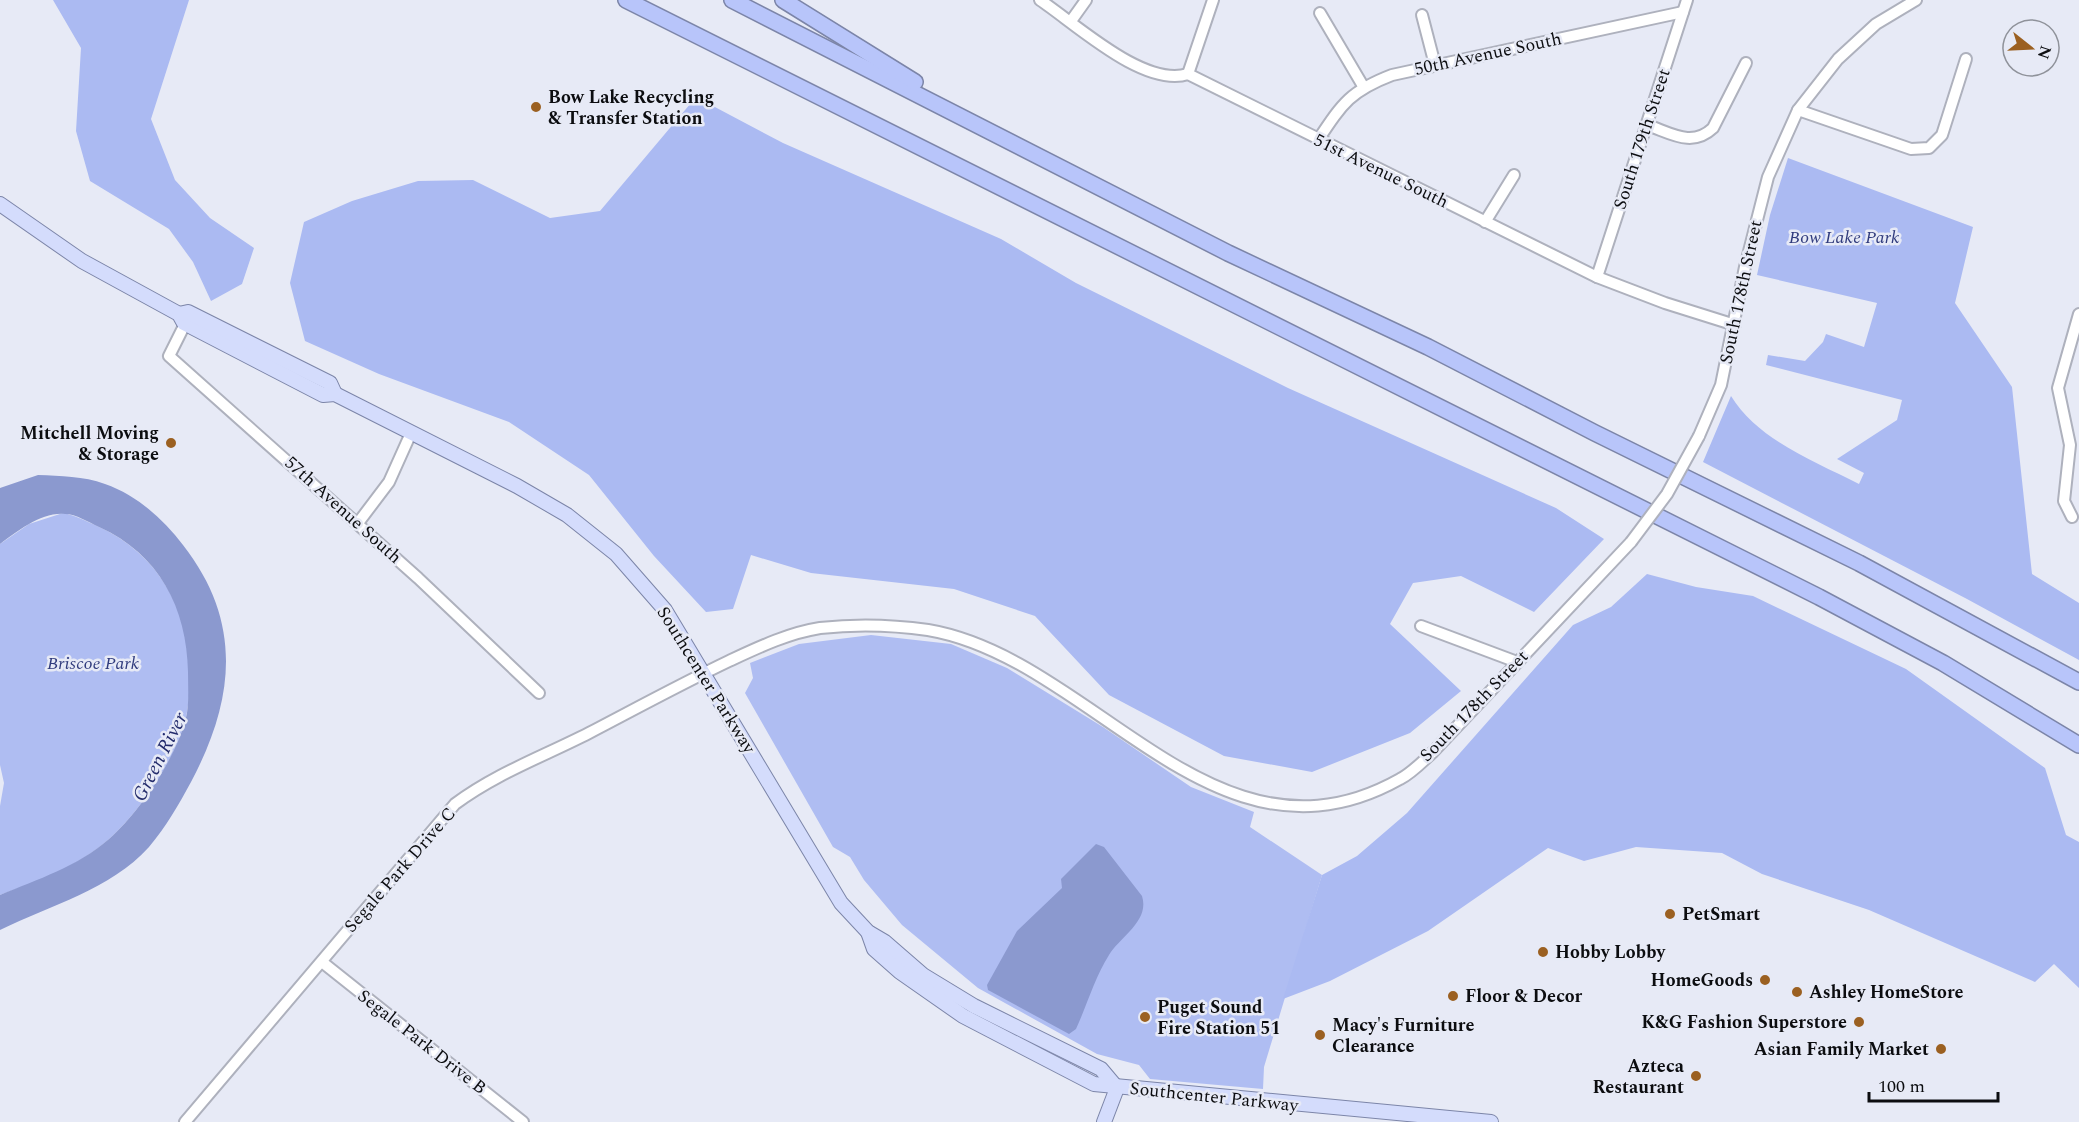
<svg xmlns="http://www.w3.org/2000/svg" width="2079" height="1122" viewBox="0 0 2079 1122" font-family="Spectral,serif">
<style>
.green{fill:#afbdf2}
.forest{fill:#abbaf2}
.water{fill:#8b99cf}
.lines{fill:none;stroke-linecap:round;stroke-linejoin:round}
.minor-casing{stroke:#aeb1bd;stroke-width:14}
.major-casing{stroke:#7c85a8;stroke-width:16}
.highway-casing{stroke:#7c85a8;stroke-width:18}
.minor{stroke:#fff;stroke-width:10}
.major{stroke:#d4dcfc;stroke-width:14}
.highway{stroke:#b8c5fa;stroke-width:15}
.minor-bridge-casing{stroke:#aeb1bd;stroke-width:14;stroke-linecap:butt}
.minor-bridge{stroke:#fff;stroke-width:10}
.poi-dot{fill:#9b6021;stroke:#e7eaf6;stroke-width:2}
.labels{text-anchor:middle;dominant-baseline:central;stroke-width:5;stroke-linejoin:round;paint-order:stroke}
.street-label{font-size:18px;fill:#0c0d10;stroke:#e7eaf6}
.poi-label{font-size:18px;font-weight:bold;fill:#0c0d10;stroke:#e7eaf6;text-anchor:start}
.park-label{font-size:18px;font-style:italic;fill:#303b7d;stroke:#e7eaf6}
.water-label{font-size:20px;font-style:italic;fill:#242c6c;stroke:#e7eaf6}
</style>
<rect width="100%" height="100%" fill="#e7eaf6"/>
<g class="green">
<path d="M 63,513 C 75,515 86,521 97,526 C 171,559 200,634 187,712 C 180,753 140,812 109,839 C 78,867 38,881 0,895 L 0,806 L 4,783 L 0,765 L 0,544 L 29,524 Z"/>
<polygon points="871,635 951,644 1007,668 1103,727 1191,787 1254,812 1250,827 1322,875 1264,1067 1263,1089 1150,1079 1139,1065 1097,1054 978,988 902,925 864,880 850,857 833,847 745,693 753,678 750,663 799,644"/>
</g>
<g class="forest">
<polygon points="53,0 189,0 151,119 175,180 210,218 254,248 242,284 211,301 193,262 169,229 90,181 76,131 81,48"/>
<polygon points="696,97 783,143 1001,239 1076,283 1288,388 1556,508 1604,539 1534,612 1461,576 1413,583 1390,624 1461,691 1410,733 1312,772 1224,756 1109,695 1035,616 954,589 811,573 751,555 733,609 706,612 654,556 589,475 509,422 379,374 305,341 290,283 304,222 352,201 418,181 473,180 550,218 600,211"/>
<path d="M 1788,158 L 1973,227 L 1955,303 L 2012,387 L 2032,574 L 2079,603 L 2079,660 L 1967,599 L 1703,462 L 1731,396 C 1758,440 1814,461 1859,484 L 1864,473 L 1837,459 L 1897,420 L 1902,400 L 1766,365 L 1768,355 L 1805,361 L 1823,342 L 1826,334 L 1864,347 L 1877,303 L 1757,275 L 1770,215 Z"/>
<polygon points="1647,574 1696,587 1753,596 1906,669 2045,768 2066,835 2079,842 2079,988 2054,964 2035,982 1869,910 1762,874 1722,853 1636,847 1584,861 1548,848 1428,931 1330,981 1283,999 1322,875 1357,856 1407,813 1573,625 1611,607"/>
</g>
<g class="water">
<path d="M 38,475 C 61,476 83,476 105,484 C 137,495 163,519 183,545 C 243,622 235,699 191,782 C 179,804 166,827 149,847 C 110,890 51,905 0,930 L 0,895 C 38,879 77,867 109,839 C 140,812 179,754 187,713 C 189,700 188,685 188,672 C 187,608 159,554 99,527 C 88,522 76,514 65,514 C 41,512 18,531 0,544 L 0,488 Z"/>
<path d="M 1096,844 L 1104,847 L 1142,896 C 1150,921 1120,937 1109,955 C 1095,977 1087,1005 1076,1029 L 1069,1034 L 988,990 L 987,985 L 1017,931 L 1062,888 L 1061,879 Z"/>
</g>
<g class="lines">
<g class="minor-casing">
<g id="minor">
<path d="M 1040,0 C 1076,24 1144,88 1188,74 L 1597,277 L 1665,303 L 1735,325"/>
<polyline points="1320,13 1363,86"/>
<polyline points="1422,15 1435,65"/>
<polyline points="1071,21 1086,0"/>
<polyline points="1188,74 1213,0"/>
<polyline points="1798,110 1911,149 1929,148 1942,135 1966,59"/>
<path d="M 1647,125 C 1671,133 1692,148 1713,128 L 1746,63"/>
<path d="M 1318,140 C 1342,104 1350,91 1392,75 L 1683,12"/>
<polyline points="1485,222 1514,175"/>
<polyline points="1597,277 1687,0"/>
<polyline points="185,324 169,356 418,578 539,693"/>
<polyline points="1699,436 1721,385 1745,267 1768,177 1798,110 1838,59 1876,24 1916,0"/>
<polyline points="2072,517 2064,501 2070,445 2058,388 2079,314"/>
<polyline points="358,523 389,482 411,433"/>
<polyline points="1421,626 1517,662"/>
<polyline points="322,962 523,1122"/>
<path d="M 185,1122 L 455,804 C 497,773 542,757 589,733 C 635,709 681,684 729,661 C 757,648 788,633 820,628 C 855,624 893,625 928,630 C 1094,658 1215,883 1400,779 C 1412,773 1423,761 1433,752 L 1631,542"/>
</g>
</g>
<g class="major-casing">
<g id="major">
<polyline points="0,204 82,261 179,314 184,323 323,395 335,394 517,486 567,515 616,554 665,610 841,903 868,932 885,942 923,975 974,1006 1101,1069 1117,1088"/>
<polyline points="179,314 188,312 330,383 335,394"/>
<polyline points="868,932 874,949 900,972 963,1016 1094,1084 1491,1122"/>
<polyline points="1104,1122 1117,1088"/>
</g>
</g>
<g class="highway-casing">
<g id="highway">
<polyline points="626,0 1819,597 1943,663 2079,745"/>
<polyline points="732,0 1228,253 1428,347 1595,433 1859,563 2079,682"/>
<polyline points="783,0 915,82"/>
</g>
</g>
<use href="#minor" class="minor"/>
<use href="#major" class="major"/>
<use href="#highway" class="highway"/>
<g class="minor-bridge-casing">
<polyline id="minor-bridge" points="1631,542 1667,494 1699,436"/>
</g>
<use href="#minor-bridge" class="minor-bridge"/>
</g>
<g class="poi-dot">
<circle cx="536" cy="107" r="6"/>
<circle cx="171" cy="443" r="6"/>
<circle cx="1670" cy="914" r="6"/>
<circle cx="1543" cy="952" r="6"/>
<circle cx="1765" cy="980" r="6"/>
<circle cx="1797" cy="992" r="6"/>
<circle cx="1453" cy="996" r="6"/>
<circle cx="1145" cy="1017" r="6"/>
<circle cx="1859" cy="1022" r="6"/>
<circle cx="1320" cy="1035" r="6"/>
<circle cx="1941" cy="1049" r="6"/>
<circle cx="1696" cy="1076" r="6"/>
</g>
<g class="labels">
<g class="street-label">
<text transform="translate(1488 54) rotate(-12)">50th Avenue South</text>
<text transform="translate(1642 139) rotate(-72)">South 179th Street</text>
<text transform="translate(1381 171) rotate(26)">51st Avenue South</text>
<text transform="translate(1741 292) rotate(-78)">South 178th Street</text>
<text transform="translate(343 510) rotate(42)">57th Avenue South</text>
<text transform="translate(706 680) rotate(58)">Southcenter Parkway</text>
<text transform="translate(1474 706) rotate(-46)">South 178th Street</text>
<text transform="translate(400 870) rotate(-49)">Segale Park Drive C</text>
<text transform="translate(422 1042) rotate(38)">Segale Park Drive B</text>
<text transform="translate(1214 1097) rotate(6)">Southcenter Parkway</text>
</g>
<g class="poi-label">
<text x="548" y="97">Bow Lake Recycling<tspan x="548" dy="21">&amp; Transfer Station</tspan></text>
<text x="159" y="433" text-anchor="end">Mitchell Moving<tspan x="159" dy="21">&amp; Storage</tspan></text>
<text x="1682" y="914">PetSmart</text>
<text x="1555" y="952">Hobby Lobby</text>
<text x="1753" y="980" text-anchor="end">HomeGoods</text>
<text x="1809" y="992">Ashley HomeStore</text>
<text x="1465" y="996">Floor &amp; Decor</text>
<text x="1157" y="1007">Puget Sound<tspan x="1157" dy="21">Fire Station 51</tspan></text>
<text x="1847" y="1022" text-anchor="end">K&amp;G Fashion Superstore</text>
<text x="1332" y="1025">Macy's Furniture<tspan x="1332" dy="21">Clearance</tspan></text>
<text x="1929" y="1049" text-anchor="end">Asian Family Market</text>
<text x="1684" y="1066" text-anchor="end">Azteca<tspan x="1684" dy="21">Restaurant</tspan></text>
</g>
<g class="park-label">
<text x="1844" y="237">Bow Lake Park</text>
<text x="93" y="663">Briscoe Park</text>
</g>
<g class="water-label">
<text transform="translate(160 757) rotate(-63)">Green River</text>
</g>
</g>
<g transform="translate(2031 48) rotate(108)"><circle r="28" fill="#e7eaf6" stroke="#8f929a" stroke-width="1.5"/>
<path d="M0-4.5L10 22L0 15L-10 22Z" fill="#9b6021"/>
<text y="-9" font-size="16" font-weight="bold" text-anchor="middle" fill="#0c0d10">N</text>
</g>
<path d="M1869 1092v9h129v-9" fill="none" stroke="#0c0d10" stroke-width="3"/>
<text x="1878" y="1092" font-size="18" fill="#0c0d10" stroke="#e7eaf6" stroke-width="4.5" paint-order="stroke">100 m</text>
</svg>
